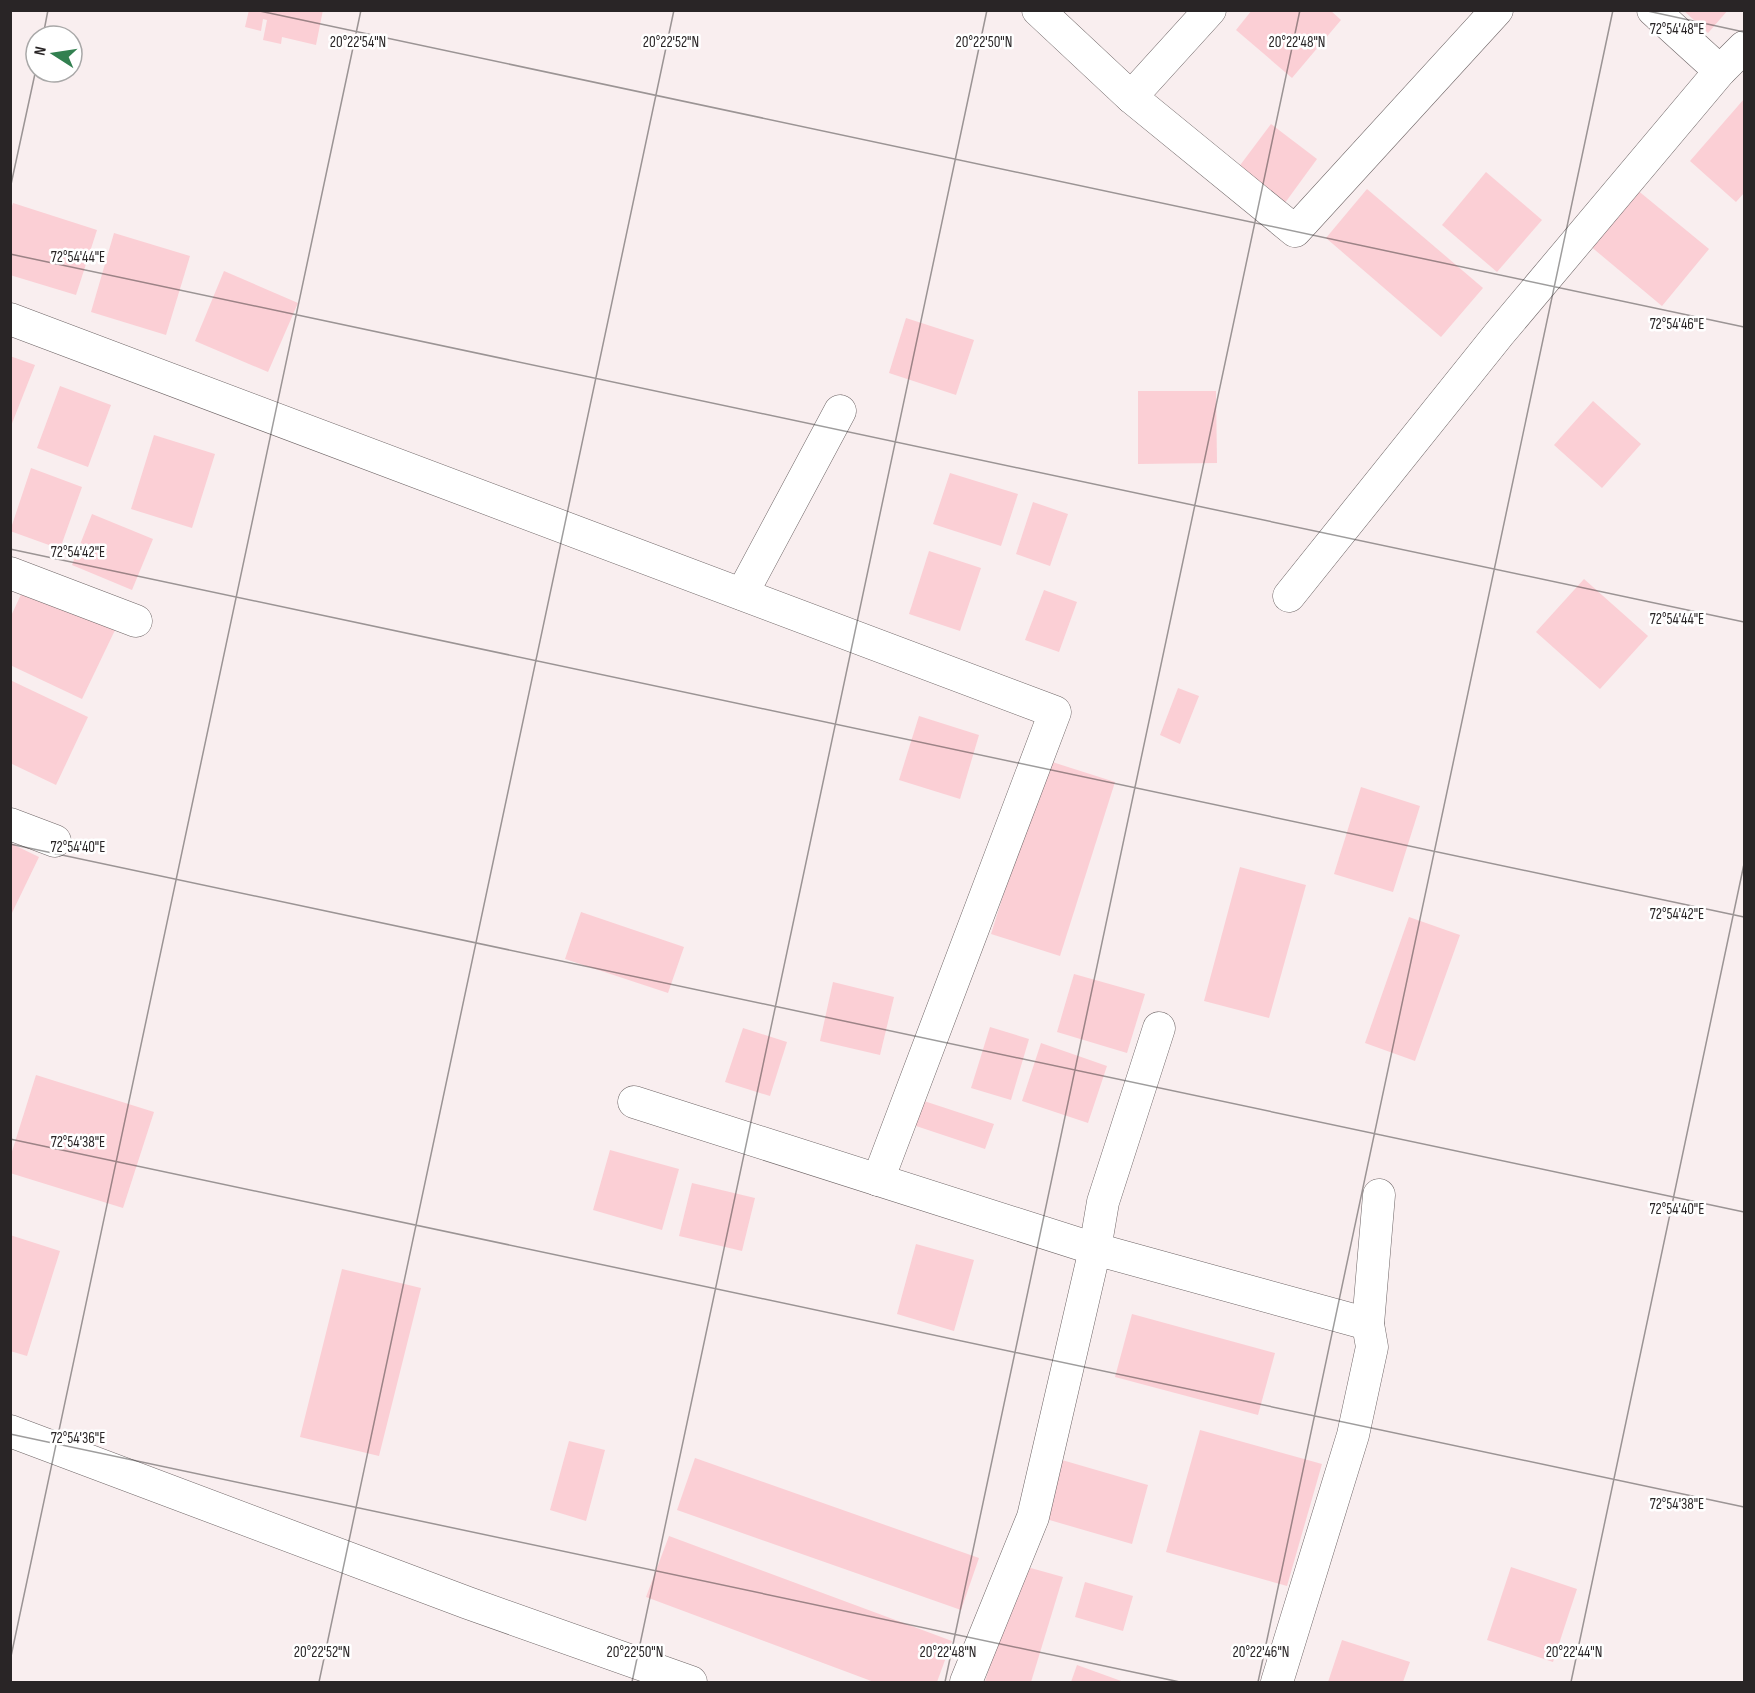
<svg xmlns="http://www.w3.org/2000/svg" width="1755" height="1693" viewBox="0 0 1755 1693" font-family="'Sofia Sans Condensed',sans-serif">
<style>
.building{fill:#fbcfd5}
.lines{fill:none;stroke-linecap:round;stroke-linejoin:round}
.minor-casing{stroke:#6e6566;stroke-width:33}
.minor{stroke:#fff;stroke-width:32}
.ticks{fill:none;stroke:#292526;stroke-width:1.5;stroke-opacity:0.45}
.ticks-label{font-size:15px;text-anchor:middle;fill:#292526;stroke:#fff;stroke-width:5;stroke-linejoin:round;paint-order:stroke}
</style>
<rect width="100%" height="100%" fill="#f9eeef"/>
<g class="building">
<polygon points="249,10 323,10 316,45 282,37 281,44 263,40 267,20 263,19 261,31 245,27"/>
<polygon points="1252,10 1330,10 1341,20 1292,78 1236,30"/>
<polygon points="1683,10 1728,10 1708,33"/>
<polygon points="1744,99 1744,193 1736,202 1690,161"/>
<polygon points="1271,124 1317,159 1282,207 1235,172"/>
<polygon points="1486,172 1542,220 1497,272 1442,225"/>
<polygon points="1367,189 1483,288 1441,337 1326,238"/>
<polygon points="1636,189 1709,249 1662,306 1589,245"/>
<polygon points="13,203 97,230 76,295 10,275 10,212"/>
<polygon points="114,233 190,256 166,335 91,312"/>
<polygon points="224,271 298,303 268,372 195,341"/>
<polygon points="906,318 974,340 956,395 889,373"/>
<polygon points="10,356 35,365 11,426 10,426"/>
<polygon points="60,386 111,405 88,467 37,448"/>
<polygon points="1138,391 1216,391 1217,463 1138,464"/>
<polygon points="1593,401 1641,444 1602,488 1554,445"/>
<polygon points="154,435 215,454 192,528 131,509"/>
<polygon points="31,468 82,487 60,549 10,531"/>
<polygon points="950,473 1018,494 1001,546 933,524"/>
<polygon points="1033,502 1068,514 1050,566 1016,554"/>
<polygon points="92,514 153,539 132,590 72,565"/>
<polygon points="929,551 981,568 960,631 909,614"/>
<polygon points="1584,579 1648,636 1600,689 1536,632"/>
<polygon points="25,586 116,628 82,699 10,665 10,618"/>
<polygon points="1044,590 1077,602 1059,652 1025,640"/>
<polygon points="10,680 88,717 56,785 10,763"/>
<polygon points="1178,688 1199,696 1180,744 1160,735"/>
<polygon points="919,716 979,735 960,799 899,780"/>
<polygon points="1046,760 1115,782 1060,956 991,934"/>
<polygon points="1361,787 1420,806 1393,892 1334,874"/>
<polygon points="10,843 39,857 10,917"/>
<polygon points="1240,867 1306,885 1269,1018 1204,1001"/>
<polygon points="581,912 684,947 668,993 565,959"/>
<polygon points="1409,917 1460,935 1415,1061 1365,1043"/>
<polygon points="1074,974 1145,994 1127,1053 1057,1032"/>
<polygon points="833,982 894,997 880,1055 820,1041"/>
<polygon points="990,1027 1029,1039 1011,1100 971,1088"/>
<polygon points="743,1028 787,1042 770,1096 725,1082"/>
<polygon points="1041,1043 1107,1066 1088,1123 1022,1101"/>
<polygon points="36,1075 154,1112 123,1208 10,1173 10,1158"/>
<polygon points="921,1100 994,1124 985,1149 913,1125"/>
<polygon points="610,1150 679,1169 662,1230 593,1210"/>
<polygon points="692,1183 755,1198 742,1251 679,1236"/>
<polygon points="10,1235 60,1251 27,1356 10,1351"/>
<polygon points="916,1244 974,1260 954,1331 897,1314"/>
<polygon points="342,1269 421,1288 379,1456 300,1437"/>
<polygon points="1132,1314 1275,1353 1258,1415 1115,1377"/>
<polygon points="1200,1430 1322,1464 1287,1586 1166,1552"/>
<polygon points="569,1441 605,1450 586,1521 550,1510"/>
<polygon points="695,1458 979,1558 961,1610 677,1510"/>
<polygon points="1062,1460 1148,1485 1132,1544 1046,1519"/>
<polygon points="669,1536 952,1641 937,1682 874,1682 646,1597"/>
<polygon points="1020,1565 1063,1577 1031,1682 985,1682"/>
<polygon points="1511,1567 1577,1589 1553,1662 1487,1640"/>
<polygon points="1085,1582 1133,1596 1123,1631 1075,1617"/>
<polygon points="1342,1640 1410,1662 1403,1682 1328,1682"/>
<polygon points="1077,1665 1124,1682 1071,1682"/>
</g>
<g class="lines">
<g class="minor-casing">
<g id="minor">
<polyline points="1038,10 1131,97 1295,231 1497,10"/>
<polyline points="1653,10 1720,71"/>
<polyline points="1131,97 1210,10"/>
<polyline points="10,319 1055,712 878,1180"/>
<polyline points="10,573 136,621"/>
<polyline points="742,594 840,411"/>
<polyline points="1289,596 1499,334 1720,71 1744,47"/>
<polyline points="10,824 55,841"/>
<polyline points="634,1102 1095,1249 1368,1324"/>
<polyline points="10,1431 468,1603 691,1682"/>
<polyline points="966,1682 1033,1517 1095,1249 1103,1202 1159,1028"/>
<polyline points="1277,1682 1353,1435 1372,1347 1368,1324 1379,1195"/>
</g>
</g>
<use href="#minor" class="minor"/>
</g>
<path class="ticks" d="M 255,10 L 1744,327M 1643,10 L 1744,32M 43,36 L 48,10M 10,189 L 36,69M 10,254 L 1744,622M 10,549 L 1744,917M 10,844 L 1744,1212M 10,1139 L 1744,1507M 10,1434 L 1180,1682M 10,1661 L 361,10M 319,1682 L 674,10M 632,1682 L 987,10M 945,1682 L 1300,10M 1258,1682 L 1613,10M 1571,1682 L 1744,864"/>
<g class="ticks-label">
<text x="1677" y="34">72°54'48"E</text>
<text x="358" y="47">20°22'54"N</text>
<text x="671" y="47">20°22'52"N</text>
<text x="984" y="47">20°22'50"N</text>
<text x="1297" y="47">20°22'48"N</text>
<text x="78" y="262">72°54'44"E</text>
<text x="1677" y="329">72°54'46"E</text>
<text x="78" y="557">72°54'42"E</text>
<text x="1677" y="624">72°54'44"E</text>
<text x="78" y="852">72°54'40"E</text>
<text x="1677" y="919">72°54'42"E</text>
<text x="78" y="1147">72°54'38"E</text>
<text x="1677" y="1214">72°54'40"E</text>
<text x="78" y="1443">72°54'36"E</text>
<text x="1677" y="1509">72°54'38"E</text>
<text x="322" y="1657">20°22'52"N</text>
<text x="635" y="1657">20°22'50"N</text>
<text x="948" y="1657">20°22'48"N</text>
<text x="1261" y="1657">20°22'46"N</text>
<text x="1574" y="1657">20°22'44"N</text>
</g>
<rect width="1755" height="1693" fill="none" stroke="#292526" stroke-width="24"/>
<g transform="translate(54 54) rotate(282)"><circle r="28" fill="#ffffff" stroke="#a9a8a8" stroke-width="1.5"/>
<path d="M0-4.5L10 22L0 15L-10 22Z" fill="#328050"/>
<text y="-9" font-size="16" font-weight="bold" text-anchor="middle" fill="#292526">N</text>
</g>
</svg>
